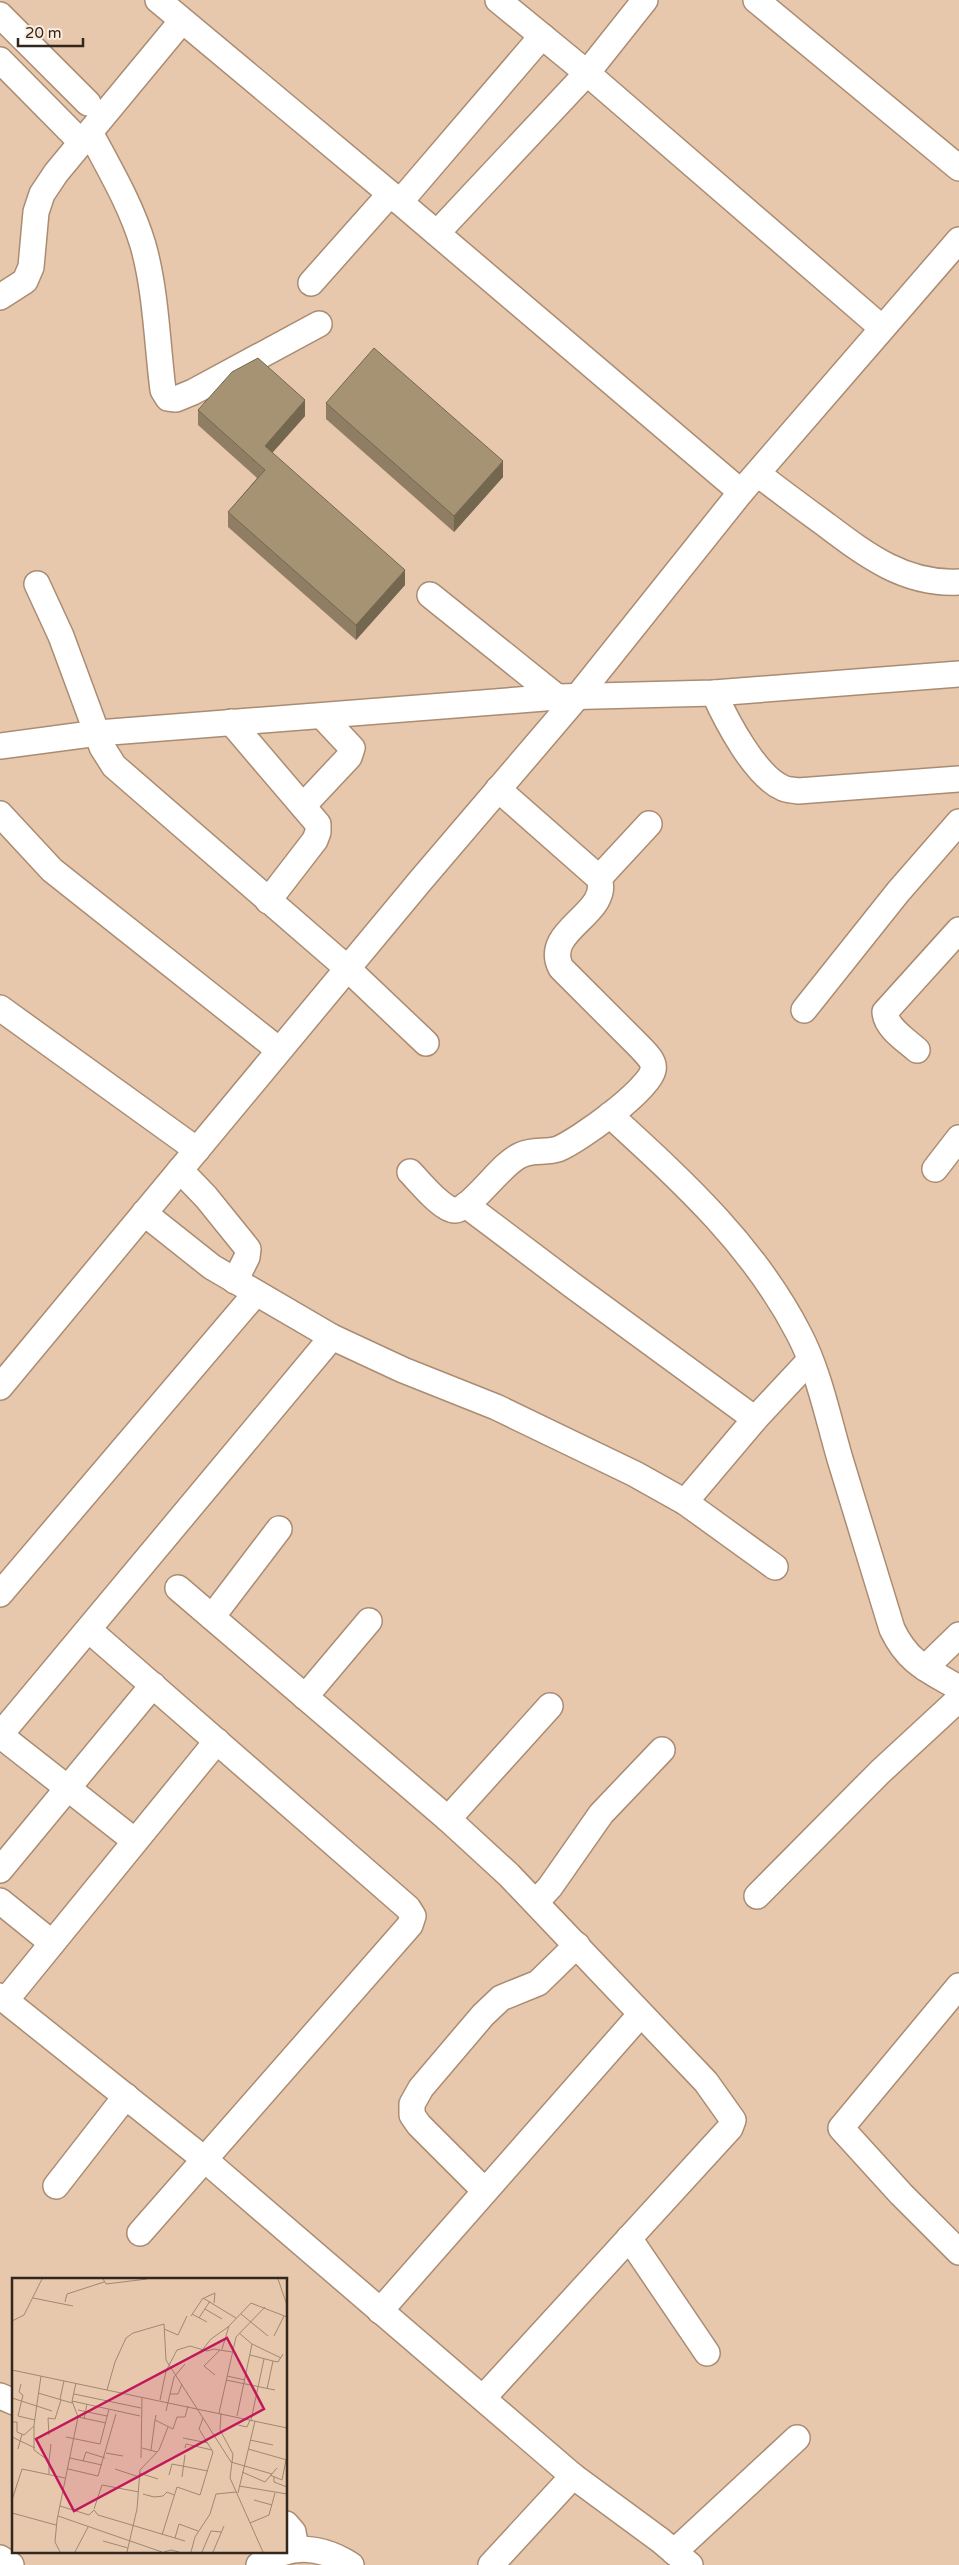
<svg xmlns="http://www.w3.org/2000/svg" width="959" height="2565" viewBox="0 0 959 2565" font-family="'Varela Round',sans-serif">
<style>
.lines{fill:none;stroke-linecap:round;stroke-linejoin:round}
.minor-casing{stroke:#aa8c73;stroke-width:28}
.minor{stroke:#fff;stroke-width:25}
.wall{fill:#8f7e63}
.shaded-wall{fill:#746750}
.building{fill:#a69373;stroke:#746750}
.inset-road{fill:none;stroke:#9f8873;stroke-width:1}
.view{fill:#c2185b;fill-opacity:0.15;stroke:#c2185b;stroke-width:2.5}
.inset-edge{fill:none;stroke:#33271d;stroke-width:2.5}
</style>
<rect width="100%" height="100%" fill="#e7c8ad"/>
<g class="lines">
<g class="minor-casing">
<g id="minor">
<polyline points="158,0 400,202 741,492"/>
<polyline points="498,0 587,73 882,328"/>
<polyline points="756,0 959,168"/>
<polyline points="0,15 88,103"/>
<polyline points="0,60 82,143"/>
<path d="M 91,134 C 110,170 131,205 143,245 C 156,291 157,343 163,390 L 168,398 L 176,399 L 193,392 L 319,324"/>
<polyline points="400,202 542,36"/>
<polyline points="437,233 587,73 645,0"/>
<polyline points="311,283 390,194"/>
<polyline points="0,297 25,281 31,267 36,212 42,194 56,173 181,22"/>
<path d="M 758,474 C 780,491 803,508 825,524 C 866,555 905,585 959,582"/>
<polyline points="37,584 61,636 102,747 114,766 347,968 426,1043"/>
<polyline points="430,595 557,697"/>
<path d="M 714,693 C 726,720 755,776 783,788 C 787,790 793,790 798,791 L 959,779"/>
<polyline points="231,722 318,824 318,832 315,840 268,901"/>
<polyline points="0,746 98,733 557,697 714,693 959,674"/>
<polyline points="303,806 349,757 352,748 322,716"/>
<polyline points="0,814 52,870 279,1050"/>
<polyline points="599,878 649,824"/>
<polyline points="0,1008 197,1150"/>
<polyline points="804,1010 898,892 959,822"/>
<path d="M 917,1050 C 906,1040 886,1028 885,1012 L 959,930"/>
<path d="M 610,1115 C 682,1181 754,1246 799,1334 C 819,1372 828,1418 840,1459 C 857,1516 875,1572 892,1629 C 908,1663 928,1670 959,1688"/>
<polyline points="935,1169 959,1138"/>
<polyline points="180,1170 206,1197 248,1249 247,1257 235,1281"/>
<path d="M 410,1172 C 419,1181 443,1211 455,1210 C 472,1209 501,1163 521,1155 C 533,1149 546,1153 558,1149 C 578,1141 649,1090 653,1070 C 655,1061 646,1054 641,1048 L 561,968 C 541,930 612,914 599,878 L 498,789"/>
<polyline points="466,1205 572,1285 755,1419"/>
<polyline points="144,1213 212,1267 332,1337 403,1370 496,1407 635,1474 685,1502 775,1567"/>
<polyline points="0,1387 421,880 578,696 741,492 959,240"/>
<polyline points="685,1502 755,1419 810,1360"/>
<polyline points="178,1588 448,1819 509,1875 706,2082 733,2120 730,2128 484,2397"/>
<polyline points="0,1594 256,1293"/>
<polyline points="212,1617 279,1529"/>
<polyline points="89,1630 408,1908 413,1916 410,1925 140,2233"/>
<polyline points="925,1668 959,1635"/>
<polyline points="305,1697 369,1621"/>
<polyline points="0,1735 332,1337"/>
<polyline points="0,1735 135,1841"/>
<polyline points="448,1819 550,1706"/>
<polyline points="0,1870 153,1685"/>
<polyline points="757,1896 880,1772 959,1699"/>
<polyline points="0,1901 52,1943"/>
<polyline points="536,1902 550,1887 601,1814 662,1750"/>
<polyline points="959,1986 841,2128 901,2194 959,2252"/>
<polyline points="0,1996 204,2159 573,2476 660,2540 690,2565"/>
<polyline points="6,2000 217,1741"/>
<polyline points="56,2186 126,2096"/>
<polyline points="485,2191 419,2125 412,2115 412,2104 421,2088 483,2015 501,1998 538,1983 577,1945"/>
<polyline points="629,2238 707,2353"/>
<polyline points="380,2311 640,2015"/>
<polyline points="0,2396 14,2402"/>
<polyline points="286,2524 293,2532 296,2548"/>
<polyline points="674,2552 797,2438"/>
<polyline points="0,2558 11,2565"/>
<path d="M 259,2565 C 290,2543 319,2545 351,2565"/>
<polyline points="491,2565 573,2476"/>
</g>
</g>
<use href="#minor" class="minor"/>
</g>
<g class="wall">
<polygon points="326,403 503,477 454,532 326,419"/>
<polygon points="198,410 305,416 272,453 405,585 356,640 228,527 228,512 257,478 198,425"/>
</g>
<g class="shaded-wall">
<polygon points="305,400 305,416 265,461 265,446"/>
<polygon points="503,461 503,477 454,532 454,516"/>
<polygon points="405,570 405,585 356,640 356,625"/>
</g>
<g class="building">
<polygon points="374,348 503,461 454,516 326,403"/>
<polygon points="258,358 305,400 265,446 405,570 356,625 228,512 265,470 198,410 232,372"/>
</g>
<g transform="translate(12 2278)">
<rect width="275" height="275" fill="#e7c8ad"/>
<path class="inset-road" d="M 91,1 L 94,6 L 135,1M 266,1 L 275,27M 21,20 L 61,28M 192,20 L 203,15 L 202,25M 53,24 L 55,16 L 92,4M 193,31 L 210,41M 180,36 L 195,44M 229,36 L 256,58M 179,38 L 191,20 L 224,40M 187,40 L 198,23M 0,43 L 12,37 L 30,1M 152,51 L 166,57 L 175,38M 262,58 L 272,38M 240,66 L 269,80M 191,71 L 199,61 L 216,49 L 239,25 L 275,39M 210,71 L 217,48M 238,77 L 261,83M 0,92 L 275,150M 203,97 L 192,88 L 208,72M 29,98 L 22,147 L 22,172 L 37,183 L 37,196M 215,98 L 233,102M 214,102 L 263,112M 9,106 L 7,114 L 11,117 L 6,138 L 23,142M 255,111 L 261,83 L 266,84 L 271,76M 95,112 L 103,84 L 114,60 L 121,55 L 152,46 L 154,82 L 219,184M 26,115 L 60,125M 62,116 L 129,130M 158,116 L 166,116 L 170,106M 0,120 L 40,133M 48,121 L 52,103M 148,122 L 154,93 L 165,72 L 178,68 L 195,73 L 202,71 L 220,74M 60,123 L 128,138M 66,132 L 95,138M 154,133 L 162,99 L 173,86M 207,135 L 224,59 L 253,29M 209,135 L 208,152 L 221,176 L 218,200 L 251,274M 144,137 L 143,142 L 161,151 L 165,139 L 173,139 L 176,128M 225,138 L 240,66 L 227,55M 66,139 L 94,145M 72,141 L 75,126M 239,142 L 252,81M 0,144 L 5,144 L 5,154 L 12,157 L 22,148M 226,147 L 235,149 L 238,142M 37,157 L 36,140 L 43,141 L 49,122M 0,159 L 23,170M 54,159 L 88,166 L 97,131M 171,160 L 196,165M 238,162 L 261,167M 130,170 L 145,174M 173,170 L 174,166 L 200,172M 6,171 L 10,156M 236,171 L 275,182M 139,172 L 143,142M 94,175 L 111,178M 58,180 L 90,187M 129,180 L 130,119M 37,183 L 39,166M 71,183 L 74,174 L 93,180M 219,184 L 260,196M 56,191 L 86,198 L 104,136M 103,191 L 127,199M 230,194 L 253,204 L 265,190M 127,195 L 146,201M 157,197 L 160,186 L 196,193M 258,197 L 270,202 L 274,182M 170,199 L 173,177M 262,199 L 262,204 L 275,209M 227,208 L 275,216M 226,215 L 243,143M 131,216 L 142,219 L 151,218 L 155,214 L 162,217M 0,222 L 10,191 L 53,200M 242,222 L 260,227M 48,228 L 77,237 L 82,232 L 86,237 L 173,263M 82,231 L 90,207 L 127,214M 0,235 L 44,247M 46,238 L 150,274M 238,245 L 257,237 L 263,215M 150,257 L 165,209 L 188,217 L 201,174 L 187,151 L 191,140M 163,260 L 167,246 L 186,253M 91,263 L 116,270M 48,274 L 43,264 L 45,242 L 66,139 L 60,123 L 64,105M 63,274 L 76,249M 115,274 L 125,231 L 128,192 L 147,172 L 156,149M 152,274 L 159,272 L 167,274M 179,274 L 183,259 L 198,236 L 204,216 L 224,214M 190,274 L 199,253 L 209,254M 201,274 L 212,248"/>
<path class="view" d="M 215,60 L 252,131 L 62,233 L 24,161 Z"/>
<rect width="275" height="275" class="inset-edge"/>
</g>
<path d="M18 38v8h65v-8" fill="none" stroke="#33271d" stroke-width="2.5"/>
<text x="25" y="38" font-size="15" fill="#33271d" stroke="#fcecde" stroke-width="4" paint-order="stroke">20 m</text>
</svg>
